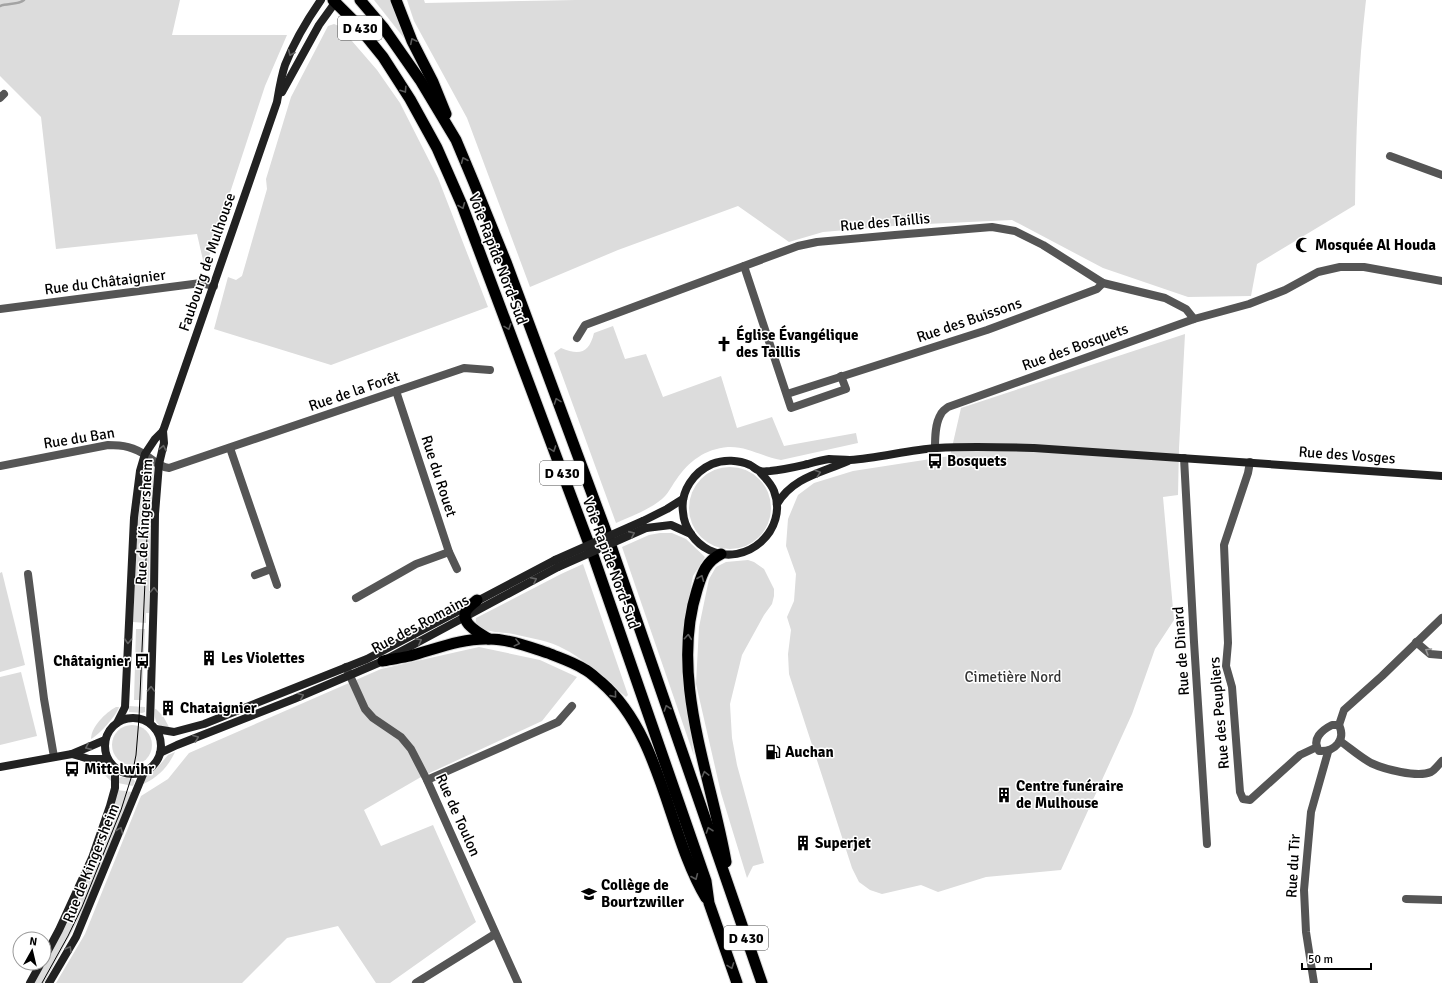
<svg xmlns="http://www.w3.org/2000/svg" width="1442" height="983" viewBox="0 0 1442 983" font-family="Signika,sans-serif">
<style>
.green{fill:#dcdcdc}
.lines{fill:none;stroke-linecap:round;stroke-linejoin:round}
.stream{stroke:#a3a3a3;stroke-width:2.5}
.trunk-casing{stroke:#dbdbdb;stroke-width:13}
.minor{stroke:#555;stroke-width:8}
.secondary{stroke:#222;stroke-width:8}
.trunk{stroke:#000;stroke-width:11}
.tram{stroke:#000;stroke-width:1}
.secondary-bridge{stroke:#222;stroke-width:8}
.oneway{stroke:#595959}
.oneway2{stroke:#646464}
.oneway3{stroke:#999}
.labels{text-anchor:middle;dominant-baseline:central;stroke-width:3;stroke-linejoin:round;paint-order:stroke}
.shield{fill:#fff;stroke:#4c4c4c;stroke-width:1}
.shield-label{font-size:14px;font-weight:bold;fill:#000}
.street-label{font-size:15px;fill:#000;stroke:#fff}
.poi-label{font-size:15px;font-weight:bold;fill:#000;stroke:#fff;text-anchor:start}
.park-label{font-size:15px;fill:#333;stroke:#fff}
</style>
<rect width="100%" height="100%" fill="#fff"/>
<g class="green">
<polygon points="0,0 180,0 172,35 287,35 265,86 205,269 197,234 56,249 41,117 0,76"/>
<polygon points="374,0 392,0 406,37 404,38"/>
<path d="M 407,0 L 424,0 L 425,3 L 576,0 L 1366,0 C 1358,68 1356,136 1355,205 L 1257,264 L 1251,296 L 1188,297 L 1103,268 L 1012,220 L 905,225 L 823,232 L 789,242 L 738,206 L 618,250 L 530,287 L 467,118 L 414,21 Z"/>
<polygon points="334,24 339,26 377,70 400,103 438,178 488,307 331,365 214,329 228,277 236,280 242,276 267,189 266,179 291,97 328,26"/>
<path d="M 613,326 L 625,359 L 646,354 L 663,397 L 721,376 L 737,428 L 772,417 L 784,446 L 856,433 L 858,443 L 781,460 C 763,457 747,446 728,447 C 705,449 689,461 676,480 C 671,487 668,494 662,499 C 649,510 631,516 616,523 L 554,353 L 561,348 C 580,356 589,353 594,333 Z"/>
<polygon points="1185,334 1179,448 1178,495 1163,497 1174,620 1155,649 1132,714 1061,870 986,877 938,892 921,885 882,894 870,890 859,882 852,868 789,674 788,654 791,630 787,617 794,601 796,574 786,546 788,519 798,495 814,483 853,471 950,456 961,408"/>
<polygon points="146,465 154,468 154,469 150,531 149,613 146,613 146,623 133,622 138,519"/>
<circle cx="730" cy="508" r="41"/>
<polygon points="660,533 672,533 686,539 705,557 693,576 683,631 682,664 686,702 694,756 622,547 649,535"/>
<polygon points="748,560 754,562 764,569 774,589 774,596 772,604 764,615 742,655 730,704 732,738 737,765 764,863 753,866 747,878 721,793 696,684 699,627 709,579 716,567 726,562"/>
<path d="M 583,564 L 628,695 L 626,697 C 600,675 575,648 540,640 C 531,638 522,636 513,634 C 503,632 490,633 481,628 C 477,625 475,622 476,618 L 561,574 Z"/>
<polygon points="2,572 25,665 0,672 0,573"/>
<polygon points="136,629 145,629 142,700 134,700"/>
<polygon points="479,647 540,660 577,677 542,721 421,777 364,810 381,846 433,825 476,922 390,983 376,983 338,926 287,938 242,983 56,983 85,934 141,796 168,779 189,753 381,669"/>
<polygon points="21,672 37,736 0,745 0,677"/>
<polygon points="129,706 145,707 145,712 142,713 129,712"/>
<path d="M 116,707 L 119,707 C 117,715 98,736 91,739 C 91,727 105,713 116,707 Z"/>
<path d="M 155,709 L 156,709 L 163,716 L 169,727 C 156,727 154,721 155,709 Z"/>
<circle cx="132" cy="745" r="20"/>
<path d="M 175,752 C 167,769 156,779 139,786 L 144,777 L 157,768 L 168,755 Z"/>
<polygon points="94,763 100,763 109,769 112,782 98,769"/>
<polygon points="121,777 133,779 135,781 133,786 118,783 119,778"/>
<polygon points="117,790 132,792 81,915 44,983 32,983 43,963"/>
</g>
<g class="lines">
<path class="stream" d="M 0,6 C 7,3 18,5 24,0"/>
<g class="trunk-casing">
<g id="trunk">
<polyline points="333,0 353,20 383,57 410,99 437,148 462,205 592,552 706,881 709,903 737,983"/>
<polyline points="360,0 383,27 420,80 456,140 474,183 506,262 608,537 762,983"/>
<polyline points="396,0 412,41 433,82 446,114"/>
<path d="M 721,554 C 705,562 702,574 697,590 C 669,678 711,775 726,862"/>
<path d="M 477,600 C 474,603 468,607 466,611 C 460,624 481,634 489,639"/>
<path d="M 383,661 C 392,659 401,658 410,656 C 436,649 462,638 489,639 C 509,639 529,647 548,653 C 560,658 573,662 584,669 C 590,672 596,678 601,682 C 662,735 667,832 706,898"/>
</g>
</g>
<g class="minor">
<polyline points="0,98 4,94"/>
<polyline points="1390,156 1442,175"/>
<polyline points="744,266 791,408 846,389 841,376"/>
<polyline points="0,309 201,283 214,286"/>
<polyline points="577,338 585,325 798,246 817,242 895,235 992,227 1015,231 1043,245 1103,283 1165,298 1186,309 1194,319"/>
<polyline points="396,391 449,552 457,569"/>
<polyline points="787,394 987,330 1097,289 1103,283"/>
<polyline points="230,448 277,585"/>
<path d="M 935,448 C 935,438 935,423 941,414 C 942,411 946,409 948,407 L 1194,319 L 1249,304 L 1285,290 L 1318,272 L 1340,267 L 1364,267 L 1442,281"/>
<polyline points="1184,458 1194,642 1207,844"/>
<polyline points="1250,462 1248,473 1224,545 1228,643 1226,666 1232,687 1240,792 1243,799 1250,800 1300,755 1317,747"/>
<path d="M 0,466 L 108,445 C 123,445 134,447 147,456 C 154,461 160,467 169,468 L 464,368 L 490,370"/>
<polyline points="28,574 44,699 54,757"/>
<polyline points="255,575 271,569"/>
<polyline points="356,598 416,564 449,552"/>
<polyline points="1416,642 1430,654 1442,655"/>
<polyline points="346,667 365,709 373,718 401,737 411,749 427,780 518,983"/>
<path d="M 1332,725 L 1339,725 C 1346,740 1335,752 1319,751 C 1311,739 1322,730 1332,725 Z"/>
<polyline points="1339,725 1344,710 1382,676 1442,618"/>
<path d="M 1340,741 C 1350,748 1360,757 1371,763 C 1384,769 1417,778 1431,772 C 1435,770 1439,764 1442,761"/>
<polyline points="427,780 558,722 572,706"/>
<polyline points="1406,899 1442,900"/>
<polyline points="416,983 495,934"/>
<polyline points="1314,983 1306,932 1304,890 1311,812 1328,752"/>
</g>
<g class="secondary">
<polyline points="282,92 319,25 337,0"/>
<path d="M 760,472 C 765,478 771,483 774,491 C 789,530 746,568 709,550 C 695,543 684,528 683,512 C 680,491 694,472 712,464 C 724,459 739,460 750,465 C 754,467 757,471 761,471 C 763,472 767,471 770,471 C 783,470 795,467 808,464 C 815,462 822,460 829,459 C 836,459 843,460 850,460 C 879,458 908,450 937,448 C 969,446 1001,447 1034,448 L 1442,476"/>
<path d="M 777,504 C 793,477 821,473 848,461"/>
<polyline points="643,521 667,509 683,499"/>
<polyline points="646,528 671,525 691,534"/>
<circle cx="133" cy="746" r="28"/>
<path d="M 117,723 L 125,707 L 134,518 L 140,471 L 145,454 L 155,439 L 163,431 L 277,102 C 279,90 281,77 285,65 C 294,42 307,20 321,0"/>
<polyline points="150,723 154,590 155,514 159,464 164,443 163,431"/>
<polyline points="156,729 174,732 204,724 367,659 555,560"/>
<polyline points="160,753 177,745 294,699 383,661 558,567"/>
<polyline points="72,754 89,759 107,759"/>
<polyline points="0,767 72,754 105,740"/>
<polyline points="44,958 59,930 92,858 110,806 115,788 115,769"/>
<polyline points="30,983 41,963"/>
<polyline points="49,983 76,937 144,772"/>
</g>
<use href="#trunk" class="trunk"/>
<polyline class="tram" points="42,983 68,936 82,907 121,810 132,775 136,755 139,718 148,513 151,474"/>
<g class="secondary-bridge">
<polyline points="555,560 643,521"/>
<polyline points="558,567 646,528"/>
</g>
</g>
<defs><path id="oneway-chevron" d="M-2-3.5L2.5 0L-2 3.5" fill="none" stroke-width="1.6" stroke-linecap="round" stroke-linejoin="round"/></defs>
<g class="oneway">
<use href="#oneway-chevron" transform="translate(413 41) rotate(-116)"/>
<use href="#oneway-chevron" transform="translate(404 90) rotate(57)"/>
<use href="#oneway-chevron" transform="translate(464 160) rotate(-113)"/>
<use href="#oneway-chevron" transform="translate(462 206) rotate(68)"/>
<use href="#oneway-chevron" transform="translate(508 327) rotate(70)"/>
<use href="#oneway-chevron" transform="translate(557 401) rotate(-110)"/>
<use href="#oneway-chevron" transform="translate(553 449) rotate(70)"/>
<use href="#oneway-chevron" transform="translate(701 578) rotate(-68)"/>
<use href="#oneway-chevron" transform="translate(688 637) rotate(-85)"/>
<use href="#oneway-chevron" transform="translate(517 643) rotate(14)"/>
<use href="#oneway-chevron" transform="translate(614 695) rotate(51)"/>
<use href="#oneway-chevron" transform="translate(667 708) rotate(-109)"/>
<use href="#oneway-chevron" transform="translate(705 774) rotate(-104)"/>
<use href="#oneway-chevron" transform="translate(709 830) rotate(-109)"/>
<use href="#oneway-chevron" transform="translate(695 877) rotate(67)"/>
<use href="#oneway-chevron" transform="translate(731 966) rotate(70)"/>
</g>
<g class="oneway2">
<use href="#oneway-chevron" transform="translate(291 53) rotate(113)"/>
<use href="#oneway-chevron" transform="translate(163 448) rotate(-78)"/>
<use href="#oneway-chevron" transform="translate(818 473) rotate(-19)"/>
<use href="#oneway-chevron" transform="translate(632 534) rotate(-24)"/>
<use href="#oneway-chevron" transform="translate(534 580) rotate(-27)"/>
<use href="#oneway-chevron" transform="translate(154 590) rotate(-89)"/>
<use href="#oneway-chevron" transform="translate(128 641) rotate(93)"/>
<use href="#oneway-chevron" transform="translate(419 641) rotate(-28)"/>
<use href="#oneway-chevron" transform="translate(151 689) rotate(-88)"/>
<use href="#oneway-chevron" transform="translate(301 696) rotate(-23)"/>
<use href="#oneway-chevron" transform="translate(196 738) rotate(-21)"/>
<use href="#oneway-chevron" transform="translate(88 747) rotate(156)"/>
<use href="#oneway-chevron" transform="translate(120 830) rotate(-68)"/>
<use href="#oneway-chevron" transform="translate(69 949) rotate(-60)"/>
</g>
<use class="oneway3" href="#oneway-chevron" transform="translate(1428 651) rotate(-149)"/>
<defs>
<g id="mosque-bare" transform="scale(1.2)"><path d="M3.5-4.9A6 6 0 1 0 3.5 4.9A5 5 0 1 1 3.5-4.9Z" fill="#000" stroke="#fff" stroke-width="2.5" paint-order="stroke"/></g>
<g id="church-bare" transform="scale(1.2)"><path d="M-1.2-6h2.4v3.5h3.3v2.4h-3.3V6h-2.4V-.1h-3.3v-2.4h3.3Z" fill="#000" stroke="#fff" stroke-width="2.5" paint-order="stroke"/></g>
<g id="bus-bare" transform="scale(1.2)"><path d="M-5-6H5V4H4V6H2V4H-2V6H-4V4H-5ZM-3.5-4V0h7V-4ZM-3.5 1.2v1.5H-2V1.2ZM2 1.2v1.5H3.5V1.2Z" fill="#000" stroke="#fff" stroke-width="2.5" paint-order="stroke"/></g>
<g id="building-bare" transform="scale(1.2)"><path d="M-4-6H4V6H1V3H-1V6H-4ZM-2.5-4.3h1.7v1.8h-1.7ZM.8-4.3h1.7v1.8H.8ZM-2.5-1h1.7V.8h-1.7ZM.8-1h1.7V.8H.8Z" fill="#000" stroke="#fff" stroke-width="2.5" paint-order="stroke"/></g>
<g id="fuel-bare" transform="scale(1.2)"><path d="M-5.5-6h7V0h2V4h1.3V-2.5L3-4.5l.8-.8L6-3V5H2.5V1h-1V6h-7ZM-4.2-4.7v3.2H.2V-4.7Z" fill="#000" stroke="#fff" stroke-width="2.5" paint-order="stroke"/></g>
<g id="school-bare" transform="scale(1.2)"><path d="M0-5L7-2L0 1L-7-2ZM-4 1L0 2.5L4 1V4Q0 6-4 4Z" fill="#000" stroke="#fff" stroke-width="2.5" paint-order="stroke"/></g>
</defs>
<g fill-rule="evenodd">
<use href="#mosque-bare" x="1303" y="245"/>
<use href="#church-bare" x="724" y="344"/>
<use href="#bus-bare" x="935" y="461"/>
<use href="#building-bare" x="209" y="658"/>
<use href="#bus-bare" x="142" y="661"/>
<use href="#building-bare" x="168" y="708"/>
<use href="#fuel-bare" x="773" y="752"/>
<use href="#bus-bare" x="72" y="769"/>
<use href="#building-bare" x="1004" y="795"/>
<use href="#building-bare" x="803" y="843"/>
<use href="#school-bare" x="589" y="894"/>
</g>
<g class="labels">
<g class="shield">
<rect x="338" y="16" width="44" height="24" rx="3"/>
<rect x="540" y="461" width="44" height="24" rx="3"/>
<rect x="724" y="926" width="44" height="24" rx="3"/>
</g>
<g class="shield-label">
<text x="360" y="28">D 430</text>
<text x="562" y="473">D 430</text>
<text x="746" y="938">D 430</text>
</g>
<g class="street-label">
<text transform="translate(885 222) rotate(-5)">Rue des Taillis</text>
<text transform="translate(498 259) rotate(69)">Voie Rapide Nord-Sud</text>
<text transform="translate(207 262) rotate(-71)">Faubourg de Mulhouse</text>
<text transform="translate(105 282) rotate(-7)">Rue du Châtaignier</text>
<text transform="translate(969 320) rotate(-19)">Rue des Buissons</text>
<text transform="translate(1075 347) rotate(-20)">Rue des Bosquets</text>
<text transform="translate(354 391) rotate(-19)">Rue de la Forêt</text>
<text transform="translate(79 438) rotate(-9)">Rue du Ban</text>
<text transform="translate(1347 455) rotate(4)">Rue des Vosges</text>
<text transform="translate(439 476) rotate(72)">Rue du Rouet</text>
<text transform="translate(144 522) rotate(-87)">Rue de Kingersheim</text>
<text transform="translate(611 563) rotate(70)">Voie Rapide Nord-Sud</text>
<text transform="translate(420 624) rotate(-28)">Rue des Romains</text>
<text transform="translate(1181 651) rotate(-94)">Rue de Dinard</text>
<text transform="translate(1219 713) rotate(-95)">Rue des Peupliers</text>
<text transform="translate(458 815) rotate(66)">Rue de Toulon</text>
<text transform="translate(91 863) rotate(-68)">Rue de Kingersheim</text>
<text transform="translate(1293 866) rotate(-87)">Rue du Tir</text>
</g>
<g class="poi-label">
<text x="1315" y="245">Mosquée Al Houda</text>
<text x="736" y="335">Église Évangélique<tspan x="736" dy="17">des Taillis</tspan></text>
<text x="947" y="461">Bosquets</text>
<text x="221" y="658">Les Violettes</text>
<text x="130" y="661" text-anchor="end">Châtaignier</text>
<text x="180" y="708">Chataignier</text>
<text x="785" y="752">Auchan</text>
<text x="84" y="769">Mittelwihr</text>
<text x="1016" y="786">Centre funéraire<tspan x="1016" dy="17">de Mulhouse</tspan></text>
<text x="815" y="843">Superjet</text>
<text x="601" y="885">Collège de<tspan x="601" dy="17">Bourtzwiller</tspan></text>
</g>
<g class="park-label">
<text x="1013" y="677">Cimetière Nord</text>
</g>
</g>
<g transform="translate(32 951) rotate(8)"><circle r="19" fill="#ffffff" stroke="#999999"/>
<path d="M0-3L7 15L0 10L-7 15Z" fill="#000000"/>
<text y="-6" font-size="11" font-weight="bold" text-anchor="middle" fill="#000000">N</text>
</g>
<path d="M1302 963v6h69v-6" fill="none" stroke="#000000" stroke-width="2"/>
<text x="1308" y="963" font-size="12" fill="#000000" stroke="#ffffff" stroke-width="3" paint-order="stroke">50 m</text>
</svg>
